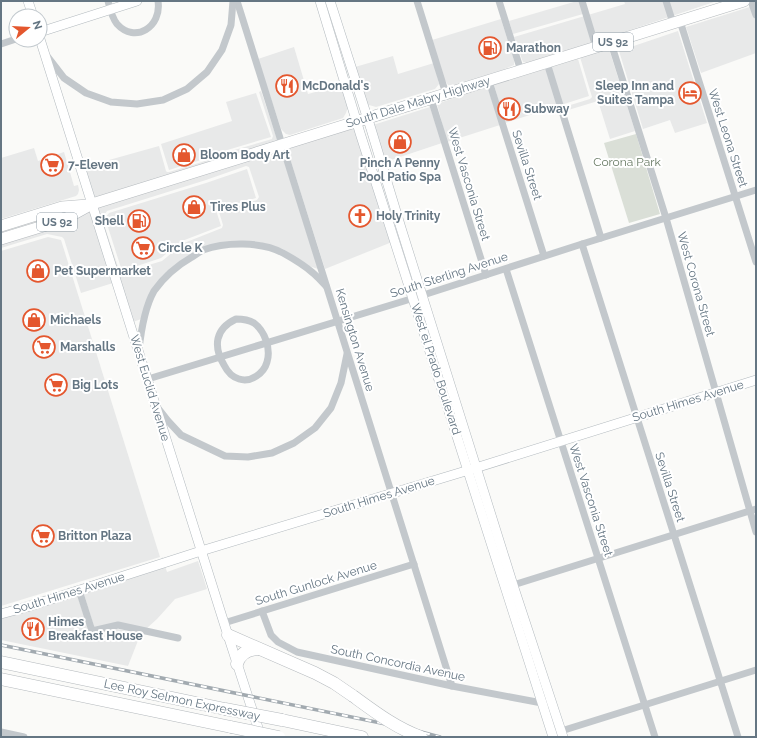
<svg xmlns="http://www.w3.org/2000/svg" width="757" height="738" viewBox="0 0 757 738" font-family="Raleway,sans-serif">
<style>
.built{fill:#e8e9e9;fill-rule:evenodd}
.green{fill:#dadfd7}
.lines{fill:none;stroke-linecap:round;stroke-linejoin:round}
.secondary-casing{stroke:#b3babf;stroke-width:10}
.primary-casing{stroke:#b5babe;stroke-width:12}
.highway-casing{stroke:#b4b9bd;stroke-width:13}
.street{stroke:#c3c8cc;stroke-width:7}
.secondary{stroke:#fff;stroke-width:9}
.primary{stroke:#fff;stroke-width:11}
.highway{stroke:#fff;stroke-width:12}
.rail-casing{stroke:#a2aab0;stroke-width:3.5}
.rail{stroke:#fff;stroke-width:2;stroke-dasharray:6;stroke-linecap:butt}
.highway-bridge-casing{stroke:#b4b9bd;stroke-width:13;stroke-linecap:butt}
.highway-bridge{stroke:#fff;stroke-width:12}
.labels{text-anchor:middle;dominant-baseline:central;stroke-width:4;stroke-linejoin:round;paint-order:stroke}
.shield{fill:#fff;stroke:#939fa8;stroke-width:1}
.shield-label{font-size:11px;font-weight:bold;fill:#657683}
.poi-label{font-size:12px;font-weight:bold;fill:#657683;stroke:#fff;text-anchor:start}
.street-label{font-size:12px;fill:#657683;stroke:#fff}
.park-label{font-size:12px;fill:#687a64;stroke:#fff}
</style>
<rect width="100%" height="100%" fill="#fafaf8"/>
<g class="built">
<polygon points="577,1 579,1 583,14 513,34 509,21"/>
<polygon points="624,1 717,1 588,44 527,63 523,62 514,37 625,4"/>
<polygon points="756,5 756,53 701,73 686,27"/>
<polygon points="501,19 514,60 514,65 502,70 453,85 448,85 442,76 432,40"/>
<polygon points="678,31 707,123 675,133 670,120 643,129 619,51"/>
<polygon points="608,46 635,131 610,139 598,101 565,111 564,107 590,99 592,97 580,57"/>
<polygon points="294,47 308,94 341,85 348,107 346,113 343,118 290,135 286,134 281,129 258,59"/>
<polygon points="393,56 398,74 434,63 439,84 435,89 376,107 369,105 366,103 355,67"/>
<polygon points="578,59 589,96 505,123 494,85"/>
<polygon points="487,86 500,125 447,142 437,104"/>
<polygon points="261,91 278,142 95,200 84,167 159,146 166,171 167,172 169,172 202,162 224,153 272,139 273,136 259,92"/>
<polygon points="256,93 271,137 224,151 201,160 169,170 161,144 232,121 226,102"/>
<polygon points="430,107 442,143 385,162 373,125"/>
<polygon points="354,125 392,242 325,269 286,146"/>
<polygon points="34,148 38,161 64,152 74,186 78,185 79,190 78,194 76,196 1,219 1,158"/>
<path d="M 280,148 L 318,269 L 309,266 L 283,249 L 259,242 L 237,241 L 219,243 L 167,271 L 141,319 L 133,322 L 96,206 ZM 246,166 L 249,167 L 259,197 L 257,200 L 219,212 L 223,225 L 222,228 L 184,243 L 162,261 L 122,273 L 120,273 L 103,221 L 103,217 L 107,211 L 206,180 Z"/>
<polygon points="247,169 256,198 216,210 221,226 182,241 161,258 122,271 106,221 106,217 109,213 206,183"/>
<polygon points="77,209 62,217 1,236 1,229"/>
<polygon points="90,209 113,283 81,293 64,239 62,237 47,234 1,248 1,242"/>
<polygon points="48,237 61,240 160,557 1,606 1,251"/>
<polygon points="163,557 163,560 1,611 1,609 160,560"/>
<polygon points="198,561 207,589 175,599 157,619 147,628 94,627 83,591 165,566 167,572"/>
<polygon points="77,594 89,632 117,629 141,633 128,666 1,640 1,617"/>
</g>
<polygon class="green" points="636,134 660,214 629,223 604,143"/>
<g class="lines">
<g class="secondary-casing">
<g id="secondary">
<polyline points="28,1 33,16"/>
<polyline points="320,1 360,133 553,737"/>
<polyline points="330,1 371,129 401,228 513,585 563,737"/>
<polyline points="40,32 137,1"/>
<polyline points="40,39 224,623 261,737"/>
<polyline points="1,614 27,607 201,551 469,470 756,380"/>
</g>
</g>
<g class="primary-casing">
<g id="primary">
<polyline points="1,226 62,207 88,205"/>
<polyline points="1,239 63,220 92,204 744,1"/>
</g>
</g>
<g class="highway-casing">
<g id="highway">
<polyline points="228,635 315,673 334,683 353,696"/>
<polyline points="1,662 225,709"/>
<path d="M 237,664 C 240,653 248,649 259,649"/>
<polyline points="1,679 231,727"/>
<polyline points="282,720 362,737"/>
</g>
</g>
<g class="street">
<path d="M 108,1 C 110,9 112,18 117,24 C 135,44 162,27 158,1"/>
<polyline points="237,1 452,686"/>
<polyline points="417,1 446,94"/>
<polyline points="499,1 521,71"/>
<polyline points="582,1 596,47"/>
<polyline points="666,1 673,23"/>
<polyline points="751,1 756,15"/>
<polyline points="680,21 756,262"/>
<polyline points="611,43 666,218 756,532"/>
<polyline points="1,44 16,39"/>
<polyline points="47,56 64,78 86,93 111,102 137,104 163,100 187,89 207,72 222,50 231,25 233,1"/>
<polyline points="547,63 601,238"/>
<polyline points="489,81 544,256"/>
<polyline points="431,99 486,275"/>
<polyline points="582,244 738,737"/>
<polyline points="506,269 655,737"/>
<path d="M 236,319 C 242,319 249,320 254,323 C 265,331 271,349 267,362 C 264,373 251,383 239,379 C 232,377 227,371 224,365 C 213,346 215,329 236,319 Z"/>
<path d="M 139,350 C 141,331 145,307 154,291 C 164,277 178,265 192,257 C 196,255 199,252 203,250 C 225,242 261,241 283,253 C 292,258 305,266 313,273 C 318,277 322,282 326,286"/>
<polyline points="148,379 414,298 582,244 756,190"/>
<polyline points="157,407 168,421 181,435 225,456 248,457 272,453 294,443 315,428 331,408 341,383 347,354"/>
<polyline points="510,586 756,509"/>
<polyline points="79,590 92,631 118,625 178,638"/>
<polyline points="262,611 271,635 278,642 297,652 452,686 542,703 551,703"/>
<polyline points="224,623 414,564"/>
<polyline points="1,732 24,737"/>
<polyline points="558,732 756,670"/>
</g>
<use href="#secondary" class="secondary"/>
<use href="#primary" class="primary"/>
<use href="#highway" class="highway"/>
<g class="rail-casing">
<polyline id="rail" points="1,645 410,729 440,737"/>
</g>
<use href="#rail" class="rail"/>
<g class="highway-bridge-casing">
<g id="highway-bridge">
<path d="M 353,696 C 375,712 396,728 421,737"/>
<polyline points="225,709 282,720"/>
<polyline points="231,727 279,737"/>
</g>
</g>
<use href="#highway-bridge" class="highway-bridge"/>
</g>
<defs>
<g id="fuel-ring" transform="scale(1.15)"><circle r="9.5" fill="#fff" stroke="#e4572e" stroke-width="1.5"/><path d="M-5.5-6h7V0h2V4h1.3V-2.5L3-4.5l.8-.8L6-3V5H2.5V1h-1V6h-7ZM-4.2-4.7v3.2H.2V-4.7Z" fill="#e4572e"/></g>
<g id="restaurant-ring" transform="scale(1.15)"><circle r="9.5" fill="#fff" stroke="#e4572e" stroke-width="1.5"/><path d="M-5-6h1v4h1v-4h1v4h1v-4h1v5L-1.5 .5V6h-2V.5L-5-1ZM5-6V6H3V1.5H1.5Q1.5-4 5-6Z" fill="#e4572e"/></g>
<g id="hotel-ring" transform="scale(1.15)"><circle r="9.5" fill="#fff" stroke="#e4572e" stroke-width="1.5"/><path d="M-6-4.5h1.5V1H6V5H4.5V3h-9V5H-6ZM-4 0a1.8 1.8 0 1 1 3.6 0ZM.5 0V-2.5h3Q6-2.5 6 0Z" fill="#e4572e"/></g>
<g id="shop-ring" transform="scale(1.15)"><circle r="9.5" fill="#fff" stroke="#e4572e" stroke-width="1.5"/><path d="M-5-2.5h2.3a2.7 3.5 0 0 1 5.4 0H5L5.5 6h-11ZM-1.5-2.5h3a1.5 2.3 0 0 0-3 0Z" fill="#e4572e"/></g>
<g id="supermarket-ring" transform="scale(1.15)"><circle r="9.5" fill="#fff" stroke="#e4572e" stroke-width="1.5"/><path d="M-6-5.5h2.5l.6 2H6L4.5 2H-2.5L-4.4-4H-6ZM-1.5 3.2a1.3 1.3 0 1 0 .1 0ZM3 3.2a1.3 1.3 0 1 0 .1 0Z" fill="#e4572e"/></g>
<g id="church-ring" transform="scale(1.15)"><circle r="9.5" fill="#fff" stroke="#e4572e" stroke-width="1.5"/><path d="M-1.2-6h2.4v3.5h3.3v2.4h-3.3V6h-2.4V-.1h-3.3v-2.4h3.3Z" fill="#e4572e"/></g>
</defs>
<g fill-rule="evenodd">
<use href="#fuel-ring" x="490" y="48"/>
<use href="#restaurant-ring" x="287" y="86"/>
<use href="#hotel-ring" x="690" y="93"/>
<use href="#restaurant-ring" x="509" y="109"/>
<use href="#shop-ring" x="400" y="142"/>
<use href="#shop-ring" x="184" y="155"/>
<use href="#supermarket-ring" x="52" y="165"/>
<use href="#shop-ring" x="194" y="207"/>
<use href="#church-ring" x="360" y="216"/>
<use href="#fuel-ring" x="139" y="221"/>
<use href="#supermarket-ring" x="143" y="248"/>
<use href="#shop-ring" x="38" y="271"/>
<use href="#shop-ring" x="34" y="320"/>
<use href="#supermarket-ring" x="44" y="347"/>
<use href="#supermarket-ring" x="56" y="385"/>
<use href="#supermarket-ring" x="43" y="536"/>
<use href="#restaurant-ring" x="33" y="629"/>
</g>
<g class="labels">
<g class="shield">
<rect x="593" y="33" width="40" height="18" rx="3"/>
<rect x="37" y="213" width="40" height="18" rx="3"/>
</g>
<g class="shield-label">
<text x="613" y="42">US 92</text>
<text x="57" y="222">US 92</text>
</g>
<g class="poi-label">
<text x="506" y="48">Marathon</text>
<text x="302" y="86">McDonald's</text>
<text x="674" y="86" text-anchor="end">Sleep Inn and<tspan x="674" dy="14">Suites Tampa</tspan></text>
<text x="524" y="109">Subway</text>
<text x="200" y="155">Bloom Body Art</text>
<text x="400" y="163" text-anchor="middle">Pinch A Penny<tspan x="400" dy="14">Pool Patio Spa</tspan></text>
<text x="68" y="165">7-Eleven</text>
<text x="210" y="207">Tires Plus</text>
<text x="376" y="216">Holy Trinity</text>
<text x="124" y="221" text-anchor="end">Shell</text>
<text x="158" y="248">Circle K</text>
<text x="54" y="271">Pet Supermarket</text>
<text x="50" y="320">Michaels</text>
<text x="60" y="347">Marshalls</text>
<text x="72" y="385">Big Lots</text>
<text x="58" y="536">Britton Plaza</text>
<text x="48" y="622">Himes<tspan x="48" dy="14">Breakfast House</tspan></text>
</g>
<g class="street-label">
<text transform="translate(418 102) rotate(-17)">South Dale Mabry Highway</text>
<text transform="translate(728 138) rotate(72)">West Leona Street</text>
<text transform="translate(527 165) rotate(72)">Sevilla Street</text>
<text transform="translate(469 184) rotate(73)">West Vasconia Street</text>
<text transform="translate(449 275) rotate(-18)">South Sterling Avenue</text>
<text transform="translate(696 284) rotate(74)">West Corona Street</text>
<text transform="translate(355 340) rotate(73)">Kensington Avenue</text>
<text transform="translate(436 369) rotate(72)">West el Prado Boulevard</text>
<text transform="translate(150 388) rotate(73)">West Euclid Avenue</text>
<text transform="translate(688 401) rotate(-17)">South Himes Avenue</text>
<text transform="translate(670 487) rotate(72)">Sevilla Street</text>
<text transform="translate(379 497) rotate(-17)">South Himes Avenue</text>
<text transform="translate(591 500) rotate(72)">West Vasconia Street</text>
<text transform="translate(316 583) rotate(-17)">South Gunlock Avenue</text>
<text transform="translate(69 593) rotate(-17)">South Himes Avenue</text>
<text transform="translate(398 663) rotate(12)">South Concordia Avenue</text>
<text transform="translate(182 700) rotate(12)">Lee Roy Selmon Expressway</text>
</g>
<g class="park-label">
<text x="627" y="162">Corona Park</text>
</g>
</g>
<rect width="757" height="738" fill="none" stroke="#657683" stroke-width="4"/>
<g transform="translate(28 28) rotate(72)"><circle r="19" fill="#ffffff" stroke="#c1c8cd"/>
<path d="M0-3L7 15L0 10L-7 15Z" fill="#e4572e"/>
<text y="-6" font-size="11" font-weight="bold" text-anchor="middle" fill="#657683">N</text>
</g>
</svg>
